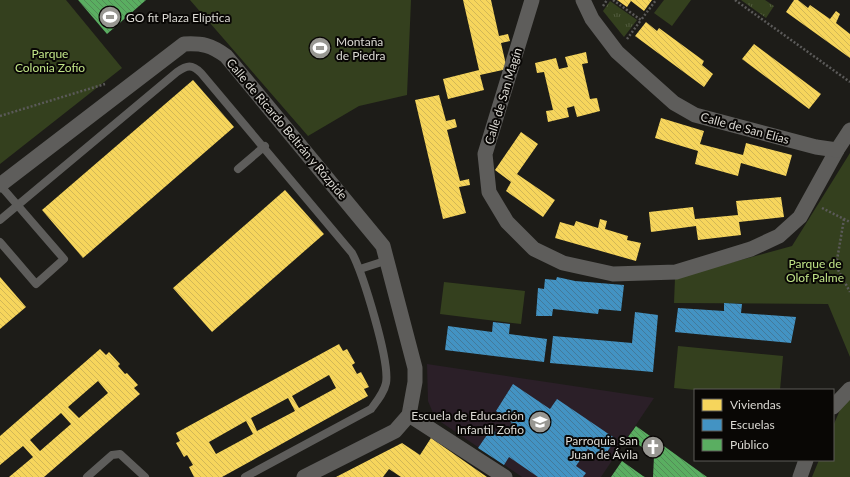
<svg xmlns="http://www.w3.org/2000/svg" width="850" height="477" viewBox="0 0 850 477" font-family="Lato,sans-serif">
<style>
.education{fill:#2b1f28}
.grass{fill:url(#grass-tufts)}
.green{fill:#34401e}
.homes{fill:url(#homes-back-hatch);fill-rule:evenodd}
.schools{fill:url(#schools-back-hatch)}
.public{fill:url(#public-back-hatch)}
.lines{fill:none;stroke-linecap:round;stroke-linejoin:round}
.path{stroke:#5b5a59;stroke-width:2.5;stroke-dasharray:2 2;stroke-linecap:butt}
.lane{stroke:#5e5d5b;stroke-width:8}
.street{stroke:#5e5d5b;stroke-width:15}
.labels{text-anchor:middle;dominant-baseline:central;stroke-width:4;stroke-linejoin:round;paint-order:stroke}
.poi-label{font-size:12px;fill:#dbd9d3;stroke:#090705;text-anchor:start}
.park-label{font-size:12px;fill:#c0e487;stroke:#090705}
.street-label{font-size:12px;fill:#dbd9d3;stroke:#090705}
</style>
<defs>
<pattern id="grass-tufts" width="24" height="20" patternUnits="userSpaceOnUse"><rect width="24" height="20" fill="#34401e"/><path d="M3 7l-1-3M5 7V3M7 7l1-3M15 17l-1-3M17 17v-4M19 17l1-3" fill="none" stroke="#515b3e"/></pattern>
<pattern id="homes-back-hatch" width="6" height="6" patternUnits="userSpaceOnUse"><rect width="6" height="6" fill="#f6d55c"/><path d="M-1 5l2 2M0 0l6 6M5-1l2 2" fill="none" stroke="#d2b756"/></pattern>
<pattern id="schools-back-hatch" width="6" height="6" patternUnits="userSpaceOnUse"><rect width="6" height="6" fill="#4393c3"/><path d="M-1 5l2 2M0 0l6 6M5-1l2 2" fill="none" stroke="#437a9b"/></pattern>
<pattern id="public-back-hatch" width="6" height="6" patternUnits="userSpaceOnUse"><rect width="6" height="6" fill="#5aae61"/><path d="M-1 5l2 2M0 0l6 6M5-1l2 2" fill="none" stroke="#538d57"/></pattern>
</defs>
<rect width="100%" height="100%" fill="#1d1c18"/>
<polygon class="education" points="427,364 654,398 601,477 522,477 435,418 428,401"/>
<g class="grass">
<polygon points="741,0 765,0 774,6 766,18"/>
<polygon points="610,1 637,20 624,37 603,11"/>
</g>
<g class="green">
<polygon points="0,0 66,0 122,68 0,164"/>
<polygon points="190,0 411,0 407,95 359,106 308,136"/>
<polygon points="664,0 691,0 672,26 654,13"/>
<polygon points="850,153 850,357 828,304 674,303 675,278 792,246"/>
<polygon points="444,282 525,291 521,324 440,314"/>
<polygon points="678,346 783,356 780,390 695,390 674,388"/>
<polygon points="850,387 850,477 812,477 819,460 833,460 833,426"/>
</g>
<g class="homes">
<polygon points="463,0 491,0 499,36 508,34 510,41 501,43 507,69 480,75 484,90 448,99 443,79 479,70"/>
<polygon points="617,0 652,0 644,11 631,1 627,7"/>
<polygon points="794,0 798,0 808,8 810,5 830,19 836,11 840,14 836,23 850,34 850,58 786,12"/>
<polygon points="646,22 657,31 659,28 704,61 702,65 713,74 704,87 635,36"/>
<polygon points="754,44 821,94 809,109 742,59"/>
<polygon points="586,52 588,63 582,64 590,99 597,98 600,111 577,117 574,106 567,108 569,117 548,122 546,111 553,110 544,72 537,73 535,63 556,58 559,69 568,67 565,57"/>
<polygon points="193,80 234,127 83,258 42,210"/>
<polygon points="439,95 446,121 455,119 457,127 447,130 460,181 469,179 470,185 459,187 466,213 443,219 415,100"/>
<polygon points="661,118 704,131 700,144 743,155 746,143 792,155 786,176 741,163 738,176 695,164 698,151 655,138"/>
<polygon points="521,132 538,144 517,174 555,200 543,217 506,191 511,182 495,170"/>
<polygon points="285,190 324,234 212,332 173,288"/>
<polygon points="781,197 784,217 739,222 741,235 698,240 696,226 651,232 649,212 693,207 695,219 738,215 736,201"/>
<polygon points="600,219 607,221 605,229 628,236 627,240 641,243 636,261 555,238 560,222 574,226 576,221 598,228"/>
<polygon points="0,277 26,307 0,329"/>
<path d="M 339,344 L 343,351 L 347,349 L 355,363 L 352,365 L 357,374 L 361,372 L 369,387 L 364,389 L 368,396 L 222,477 L 194,477 L 189,467 L 193,465 L 187,455 L 184,457 L 176,443 L 180,441 L 176,433 ZM 329,375 L 336,388 L 299,408 L 292,396 ZM 288,398 L 295,411 L 257,431 L 251,418 ZM 246,421 L 253,434 L 216,454 L 209,442 Z"/>
<path d="M 100,349 L 106,355 L 109,352 L 120,364 L 118,366 L 125,374 L 127,373 L 138,385 L 134,388 L 140,394 L 44,477 L 9,477 L 33,457 L 23,446 L 0,465 L 0,436 ZM 98,381 L 108,393 L 79,418 L 68,407 ZM 61,413 L 71,424 L 40,451 L 30,440 Z"/>
<polygon points="431,438 487,477 401,477 389,469 383,477 336,477 402,443 420,455"/>
</g>
<g class="schools">
<polygon points="557,277 575,281 624,285 621,311 599,309 598,314 553,309 552,316 536,316 538,288 544,289 545,279 556,280"/>
<polygon points="724,303 742,304 741,313 796,317 791,343 675,332 678,308 724,311"/>
<polygon points="635,312 658,315 653,372 550,363 553,336 632,343"/>
<polygon points="493,322 510,324 509,334 547,339 544,362 445,350 448,326 492,332"/>
<polygon points="513,384 550,409 557,399 616,439 602,459 588,449 576,466 586,473 583,477 538,477 509,457 504,465 478,448 491,429 502,437 512,423 496,411"/>
</g>
<g class="public">
<polygon points="78,0 146,0 107,34"/>
<polygon points="636,426 707,477 653,477 654,456 628,437"/>
<polygon points="622,461 643,476 645,477 611,477"/>
</g>
<g class="lines">
<g class="path">
<polyline points="613,0 641,20 656,0"/>
<polyline points="735,0 850,82"/>
<polyline points="603,6 607,0"/>
<polyline points="627,39 641,20"/>
<polyline points="0,116 105,84"/>
<polyline points="822,208 850,222"/>
<polyline points="844,219 836,266 850,292"/>
</g>
<g class="lane">
<polyline points="238,169 265,146"/>
<path d="M 0,220 L 177,72 C 187,65 192,64 201,73 L 352,253 C 363,274 390,361 386,383 C 384,393 377,401 371,409 L 245,477"/>
<polyline points="0,242 36,284 64,259 0,185"/>
<polyline points="360,269 388,260"/>
<polyline points="87,477 112,455 120,454 145,477"/>
</g>
<g class="street">
<polyline points="532,0 485,154 489,192 507,222 534,249 563,263 613,274 676,272 751,249 779,236 800,217 837,150 850,130"/>
<polyline points="583,0 592,19 617,52 674,103 695,115 816,147 837,150"/>
<path d="M 0,185 L 184,44 C 202,43 211,45 226,56 L 383,246 L 415,368 L 415,382 L 409,415"/>
<polyline points="833,407 850,389"/>
<polyline points="409,415 505,477"/>
<polyline points="304,477 395,431 409,415"/>
<polyline points="800,477 806,460"/>
</g>
</g>
<defs>
<g id="stadium-disc" transform="scale(1.15)"><circle r="9.5" fill="#989792" stroke="#090705"/><path d="M0-5a6.5 5 0 1 0 0 10a6.5 5 0 1 0 0-10ZM-3.5-1.8h7v3.6h-7Z" fill="#fff"/></g>
<g id="school-disc" transform="scale(1.15)"><circle r="9.5" fill="#989792" stroke="#090705"/><path d="M0-5L7-2L0 1L-7-2ZM-4 1L0 2.5L4 1V4Q0 6-4 4Z" fill="#fff"/></g>
<g id="church-disc" transform="scale(1.15)"><circle r="9.5" fill="#989792" stroke="#090705"/><path d="M-1.2-6h2.4v3.5h3.3v2.4h-3.3V6h-2.4V-.1h-3.3v-2.4h3.3Z" fill="#fff"/></g>
</defs>
<g fill-rule="evenodd">
<use href="#stadium-disc" x="110" y="17"/>
<use href="#stadium-disc" x="320" y="48"/>
<use href="#school-disc" x="540" y="422"/>
<use href="#church-disc" x="653" y="447"/>
</g>
<g class="labels">
<g class="poi-label">
<text x="126" y="17">GO fit Plaza Elíptica</text>
<text x="336" y="41">Montaña<tspan x="336" dy="14">de Piedra</tspan></text>
<text x="524" y="415" text-anchor="end">Escuela de Educación<tspan x="524" dy="14">Infantil Zofio</tspan></text>
<text x="638" y="440" text-anchor="end">Parroquia San<tspan x="638" dy="14">Juan de Ávila</tspan></text>
</g>
<g class="park-label">
<text x="50" y="53">Parque<tspan x="50" dy="14">Colonia Zofío</tspan></text>
<text x="815" y="263">Parque de<tspan x="815" dy="14">Olof Palme</tspan></text>
</g>
<g class="street-label">
<text transform="translate(503 96) rotate(-73)">Calle de San Magín</text>
<text transform="translate(745 128) rotate(15)">Calle de San Elías</text>
<text transform="translate(287 129) rotate(50)">Calle de Ricardo Beltrán y Rózpide</text>
</g>
</g>
<rect x="694" y="389" width="140" height="72" fill="#090705" stroke="#5d5b57"/>
<rect x="702" y="399" width="20" height="12" fill="#f6d55c" stroke="#5d5b57"/>
<text x="730" y="409" font-size="12" fill="#dbd9d3">Viviendas</text>
<rect x="702" y="419" width="20" height="12" fill="#4393c3" stroke="#5d5b57"/>
<text x="730" y="429" font-size="12" fill="#dbd9d3">Escuelas</text>
<rect x="702" y="439" width="20" height="12" fill="#5aae61" stroke="#5d5b57"/>
<text x="730" y="449" font-size="12" fill="#dbd9d3">Público</text>
</svg>
